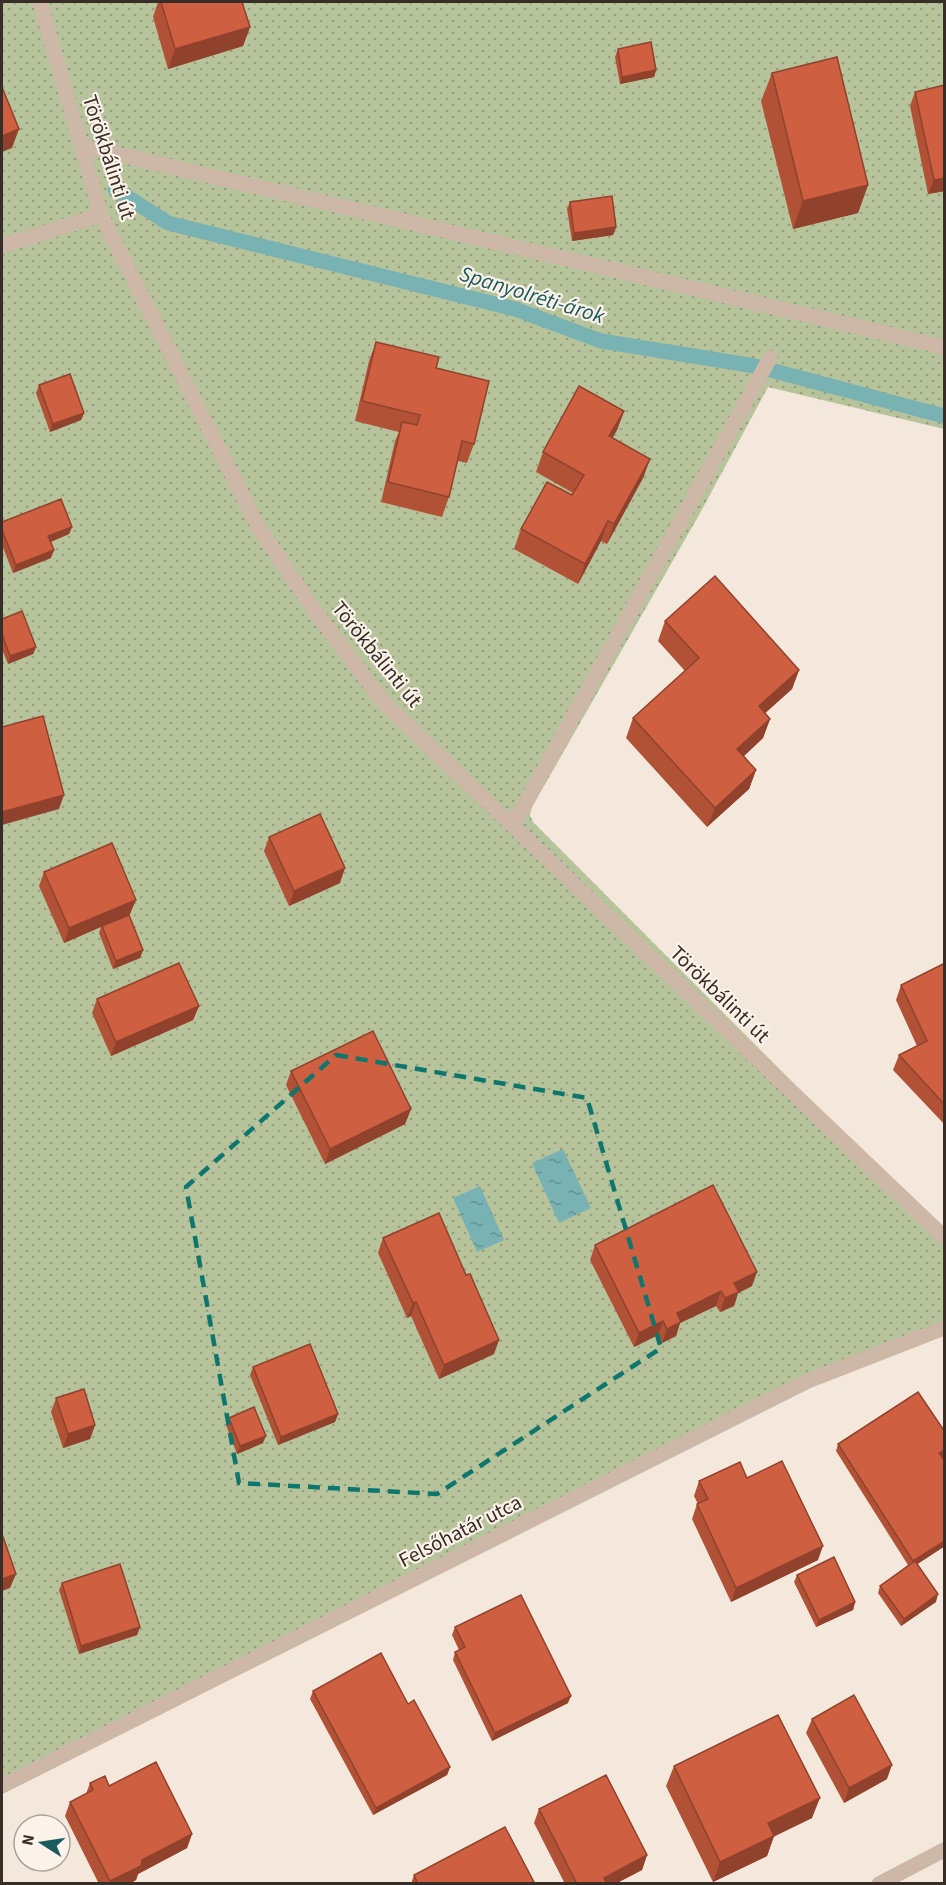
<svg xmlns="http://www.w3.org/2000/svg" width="946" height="1885" viewBox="0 0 946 1885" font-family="'Source Sans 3',sans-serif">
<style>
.garden{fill:url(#garden-dots)}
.water{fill:url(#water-ripples)}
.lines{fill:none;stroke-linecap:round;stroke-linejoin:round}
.stream{stroke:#79b2b3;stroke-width:15}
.service{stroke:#cdb7a7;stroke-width:15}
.minor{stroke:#cdb7a7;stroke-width:15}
.wall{fill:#b15237}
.shaded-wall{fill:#90422d}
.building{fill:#ce5f40;stroke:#90422d;stroke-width:1.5}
.marked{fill:none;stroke:#0f766e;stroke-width:4.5;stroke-dasharray:12 8;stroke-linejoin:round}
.labels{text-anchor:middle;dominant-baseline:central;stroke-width:4.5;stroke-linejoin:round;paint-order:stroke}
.street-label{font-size:21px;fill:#392d28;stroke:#fbf2e9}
.water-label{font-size:22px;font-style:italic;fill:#1a5b5e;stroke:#fbf2e9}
</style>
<defs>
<pattern id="garden-dots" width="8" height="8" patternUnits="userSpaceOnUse" patternTransform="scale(1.5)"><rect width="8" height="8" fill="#b7c49b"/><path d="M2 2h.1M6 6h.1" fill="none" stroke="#96a07e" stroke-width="1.8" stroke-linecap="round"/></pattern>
<pattern id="water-ripples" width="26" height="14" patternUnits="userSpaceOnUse" patternTransform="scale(1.5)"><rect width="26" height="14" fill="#79b2b3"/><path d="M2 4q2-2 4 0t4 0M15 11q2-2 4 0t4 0" fill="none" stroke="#649192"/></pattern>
</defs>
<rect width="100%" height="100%" fill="#f4e8dc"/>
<polygon class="garden" points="2,2 944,2 944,429 768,387 699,515 532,807 530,815 533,822 944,1234 944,1328 808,1381 2,1786"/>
<g class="water">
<polygon points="563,1149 591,1208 559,1223 532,1163"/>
<polygon points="480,1186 504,1240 477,1252 453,1198"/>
</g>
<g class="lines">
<polyline class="stream" points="115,189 168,223 515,309 601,341 755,366 944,416"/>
<g class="service">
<polyline points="82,146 944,347"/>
<polyline points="513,826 770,358"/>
</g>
<g class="minor">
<polyline points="40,2 101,215 259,528 317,614 385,704 944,1237"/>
<polyline points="2,246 101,215"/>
<polyline points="2,1786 808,1381 944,1328"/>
<polyline points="879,1884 944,1850"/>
</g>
</g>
<g class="wall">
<polygon points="158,2 242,2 250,27 243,46 168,69 153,17"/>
<polygon points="618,49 656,70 654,77 620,84 615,57"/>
<polygon points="772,73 868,185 858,213 793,229 761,101"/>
<polygon points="915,92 945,191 928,194 910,106"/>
<polygon points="570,202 616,227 613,235 572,241 567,209"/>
<polygon points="376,342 436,368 474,444 467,463 458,461 449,497 442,517 381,502 395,441 399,432 355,421 369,361"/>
<polygon points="39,385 84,413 81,420 50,432 36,393"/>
<polygon points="624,411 617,430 612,438 650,459 643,478 607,544 601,541 578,584 514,549 521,529 572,495 573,493 536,472 543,452"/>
<polygon points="2,522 72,527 69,534 50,542 51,558 13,573 2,545"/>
<polygon points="2,619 36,647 33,654 8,664 2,649"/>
<polygon points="665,621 799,670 792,689 765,713 770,719 763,738 744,756 756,770 749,789 707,827 626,738 633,718 685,671 658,641"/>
<polygon points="269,837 340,883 289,906 264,851"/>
<polygon points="44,872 130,914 129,915 143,950 140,958 113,969 99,933 101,927 64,943 39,886"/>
<polygon points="945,963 945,1125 893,1070 899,1055 917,1046 896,1000 901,985"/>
<polygon points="97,999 199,1006 193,1020 111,1056 92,1013"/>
<polygon points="291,1071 411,1109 405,1124 325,1164 286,1085"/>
<polygon points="383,1238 494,1354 439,1379 411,1316 407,1318 378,1253"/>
<polygon points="595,1245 752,1286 738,1293 734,1306 720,1312 716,1306 680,1323 676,1336 662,1343 658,1335 634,1347 590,1260"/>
<polygon points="253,1367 338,1414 335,1422 278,1445 250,1375"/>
<polygon points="56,1398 95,1425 90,1439 63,1448 51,1412"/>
<polygon points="229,1418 263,1443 237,1454 226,1425"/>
<polygon points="945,1432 945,1456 942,1458 945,1461 945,1546 917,1564 936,1602 901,1626 878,1593 880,1586 908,1565 836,1451 838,1444"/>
<polygon points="747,1478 818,1560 731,1602 692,1519 697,1504 698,1504 694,1496 699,1481"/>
<polygon points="797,1575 855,1602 853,1610 816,1627 794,1582"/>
<polygon points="62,1583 140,1627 137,1635 79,1654 59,1590"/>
<polygon points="455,1627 568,1703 492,1741 453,1660 455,1652 459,1650 452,1635"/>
<polygon points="313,1691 408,1704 450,1767 447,1775 373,1815 310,1699"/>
<polygon points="812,1719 887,1779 844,1803 806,1733"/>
<polygon points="674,1766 812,1818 774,1836 767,1856 713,1882 666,1786"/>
<polygon points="90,1783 109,1786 192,1834 187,1848 138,1874 136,1880 129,1884 99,1884 65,1816 70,1802 86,1794"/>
<polygon points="539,1809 647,1855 642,1870 615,1884 565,1884 534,1823"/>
<polygon points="414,1875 535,1884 411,1884"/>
</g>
<g class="shaded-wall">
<polygon points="250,27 243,46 168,69 175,49"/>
<polygon points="656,70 654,77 620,84 622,77"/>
<polygon points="19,129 12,148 2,152 2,136"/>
<polygon points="945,178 945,191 928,194 934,180"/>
<polygon points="868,185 858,213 793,229 803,201"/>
<polygon points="616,227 613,235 572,241 574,233"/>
<polygon points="624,411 617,430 602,456 609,436"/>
<polygon points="84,413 81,420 50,432 53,424"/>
<polygon points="650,459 643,478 607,544 614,524"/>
<polygon points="608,521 601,541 578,584 585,564"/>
<polygon points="72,527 69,534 46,544 48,536"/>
<polygon points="54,550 51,558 13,573 16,565"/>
<polygon points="36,647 33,654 8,664 10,656"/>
<polygon points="799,670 792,689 751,726 759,706"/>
<polygon points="770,719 763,738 730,769 737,749"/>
<polygon points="756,770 749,789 707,827 715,808"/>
<polygon points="64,795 59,809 2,825 2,812"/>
<polygon points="345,868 340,883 289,906 294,891"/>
<polygon points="136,900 130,914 64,943 69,928"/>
<polygon points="143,950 140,958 113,969 116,961"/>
<polygon points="199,1006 193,1020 111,1056 116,1042"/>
<polygon points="411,1109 405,1124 325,1164 330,1149"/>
<polygon points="757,1272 752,1286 738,1293 734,1306 720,1312 725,1298 734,1283"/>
<polygon points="721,1291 716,1306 680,1323 676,1336 662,1343 667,1329 677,1313"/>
<polygon points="416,1302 411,1316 407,1318 413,1303"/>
<polygon points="663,1321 658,1335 634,1347 639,1333"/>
<polygon points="499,1340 494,1354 439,1379 444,1365"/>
<polygon points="338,1414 335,1422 278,1445 281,1437"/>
<polygon points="95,1425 90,1439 63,1448 68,1434"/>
<polygon points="266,1436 263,1443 237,1454 240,1446"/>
<polygon points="945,1450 945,1456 936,1461 939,1453"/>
<polygon points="945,1541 945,1546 910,1569 913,1561"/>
<polygon points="823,1546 818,1560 731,1602 736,1588"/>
<polygon points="16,1574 10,1588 2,1591 2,1579"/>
<polygon points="938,1594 936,1602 901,1626 904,1619"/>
<polygon points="855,1602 853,1610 816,1627 819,1620"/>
<polygon points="140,1627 137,1635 79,1654 81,1646"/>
<polygon points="571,1696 568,1703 492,1741 495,1733"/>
<polygon points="892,1765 887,1779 844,1803 849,1788"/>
<polygon points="450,1767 447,1775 373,1815 376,1808"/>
<polygon points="820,1798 812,1818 761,1843 768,1823"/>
<polygon points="192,1834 187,1848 138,1874 136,1880 129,1884 110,1884 110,1881 142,1860"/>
<polygon points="774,1836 767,1856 713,1882 720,1862"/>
<polygon points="647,1855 642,1870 615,1884 602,1884 604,1878"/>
</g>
<g class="building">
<polygon points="161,2 242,2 250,27 175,49"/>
<polygon points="651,42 656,70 622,77 618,49"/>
<polygon points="837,57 868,185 803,201 772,73"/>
<polygon points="945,85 945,178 934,180 915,92"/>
<polygon points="2,87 19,129 2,136"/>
<polygon points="612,196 616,227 574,233 570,202"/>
<polygon points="376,342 439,357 436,368 489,381 474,444 462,441 449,497 388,482 402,422 417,425 420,415 362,401"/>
<polygon points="70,374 84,413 53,424 39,385"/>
<polygon points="579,386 624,411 609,436 650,459 614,524 608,521 585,564 521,529 547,482 572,495 584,475 543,452"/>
<polygon points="61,499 72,527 48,536 54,550 16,565 2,530 2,522"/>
<polygon points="715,576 799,670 759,706 770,719 737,749 756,770 715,808 633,718 699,658 665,621"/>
<polygon points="22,611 36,647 10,656 2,634 2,619"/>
<polygon points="43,716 64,795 2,812 2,727"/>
<polygon points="320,814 345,868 294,891 269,837"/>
<polygon points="112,843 136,900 69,928 44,872"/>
<polygon points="129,915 143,950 116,961 102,926"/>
<polygon points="179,963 199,1006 116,1042 97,999"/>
<polygon points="945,963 945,1105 899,1055 927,1041 901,985"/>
<polygon points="373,1031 411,1109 330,1149 291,1071"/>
<polygon points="713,1185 757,1272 734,1283 739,1292 725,1298 721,1291 677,1313 681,1322 667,1329 663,1321 639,1333 595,1245"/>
<polygon points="439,1213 466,1275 470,1274 499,1340 444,1365 416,1302 413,1303 383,1238"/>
<polygon points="310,1344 338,1414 281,1437 253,1367"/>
<polygon points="84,1389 95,1425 68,1434 56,1398"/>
<polygon points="918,1392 945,1432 945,1450 939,1453 945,1461 945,1541 913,1561 838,1444"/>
<polygon points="254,1407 266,1436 240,1446 229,1418"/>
<polygon points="782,1461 823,1546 736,1588 697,1504 708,1499 699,1481 740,1462 747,1478"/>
<polygon points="2,1534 16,1574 2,1579"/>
<polygon points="834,1557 855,1602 819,1620 797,1575"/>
<polygon points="915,1561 938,1594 904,1619 880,1586"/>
<polygon points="120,1564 140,1627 81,1646 62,1583"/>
<polygon points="521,1595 571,1696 495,1733 455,1652 465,1647 455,1627"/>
<polygon points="381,1653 408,1704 414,1700 450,1767 376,1808 313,1691"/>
<polygon points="854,1695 892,1765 849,1788 812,1719"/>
<polygon points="778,1715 820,1798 768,1823 774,1836 720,1862 674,1766"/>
<polygon points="156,1762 192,1834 142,1860 141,1866 110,1881 70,1802 93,1790 90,1783 105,1776 109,1786"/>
<polygon points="606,1775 647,1855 604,1878 607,1884 577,1884 539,1809"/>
<polygon points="505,1827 535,1884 418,1884 414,1875"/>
</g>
<path class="marked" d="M 336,1055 L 587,1098 L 661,1348 L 437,1494 L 239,1483 L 186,1187 Z"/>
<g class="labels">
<g class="street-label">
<text transform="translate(109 157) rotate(72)">Törökbálinti út</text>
<text transform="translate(377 654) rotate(51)">Törökbálinti út</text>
<text transform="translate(720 994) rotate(44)">Törökbálinti út</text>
<text transform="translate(460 1531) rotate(-27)">Felsőhatár utca</text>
</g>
<g class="water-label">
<text transform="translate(532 295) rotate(17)">Spanyolréti-árok</text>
</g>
</g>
<rect width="946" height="1885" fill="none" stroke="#392d28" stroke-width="6"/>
<g transform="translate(42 1843) rotate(282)"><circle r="28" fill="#fbf2e9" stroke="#ada39c" stroke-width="1.5"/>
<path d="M0-4.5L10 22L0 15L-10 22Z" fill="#1a5b5e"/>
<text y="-9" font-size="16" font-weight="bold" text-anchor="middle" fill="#392d28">N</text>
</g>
</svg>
